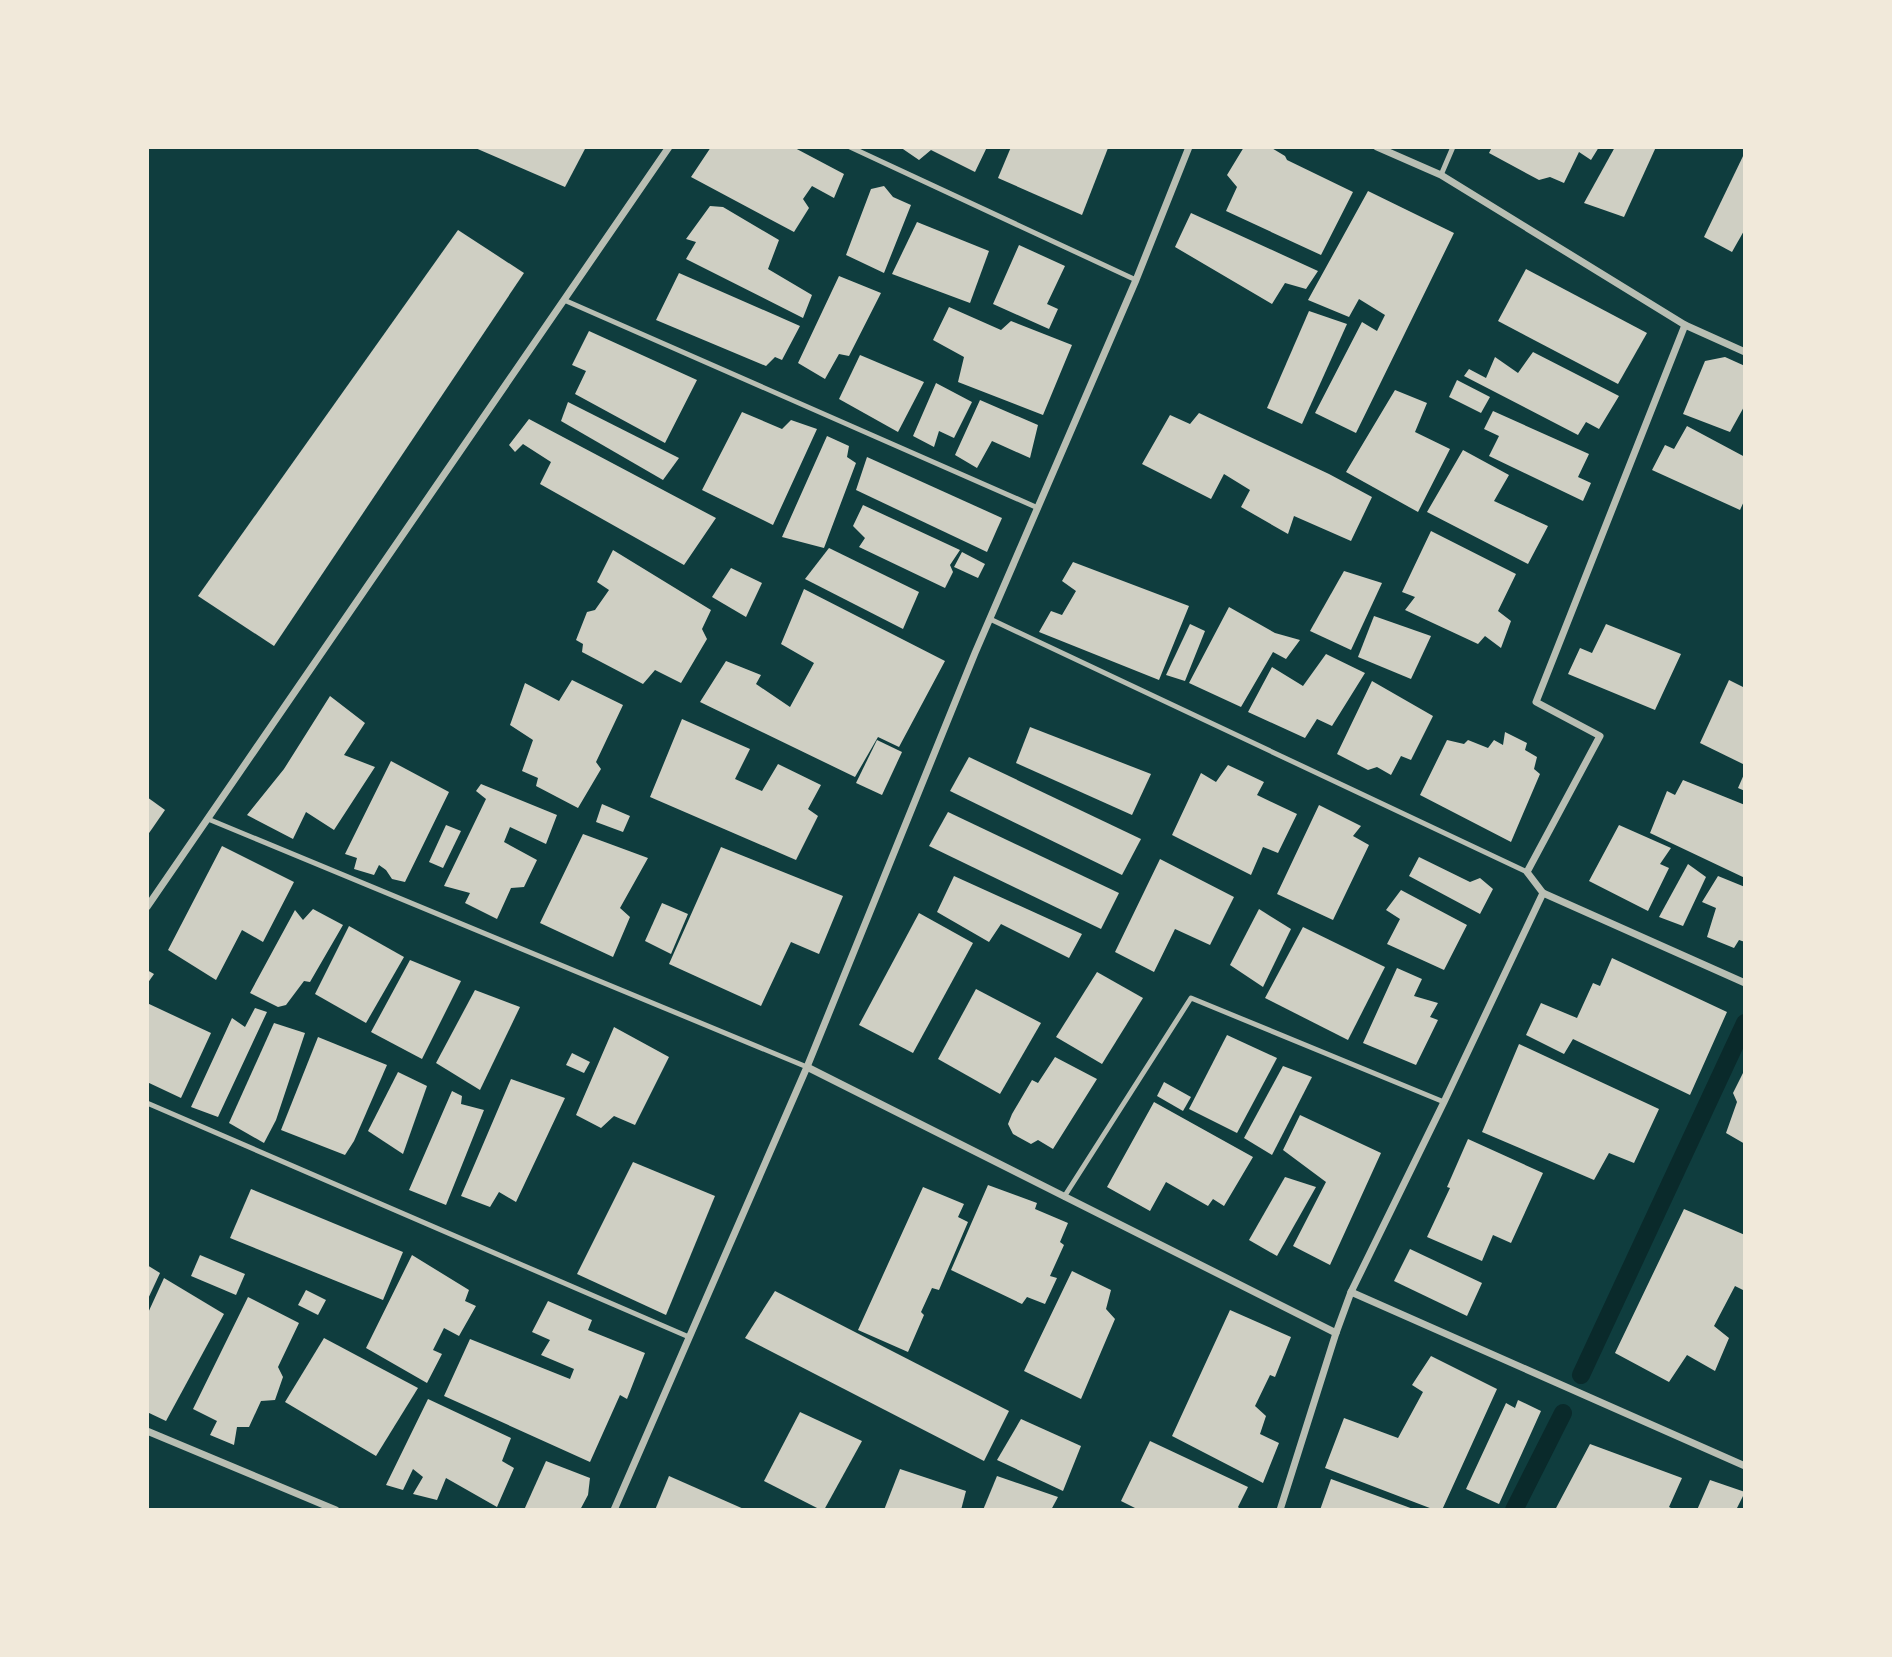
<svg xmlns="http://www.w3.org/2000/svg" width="1892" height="1657" viewBox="0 0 1892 1657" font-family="Manrope,sans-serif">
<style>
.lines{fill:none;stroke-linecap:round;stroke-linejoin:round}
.stream{stroke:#0a2a2b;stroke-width:18}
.building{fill:#cfcfc3}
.service{stroke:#b8beb3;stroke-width:5}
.minor{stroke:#b8beb3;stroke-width:7}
</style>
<rect width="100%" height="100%" fill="#0f3d3e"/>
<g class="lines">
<g class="stream">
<polyline points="1581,1375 1745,1023"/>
<polyline points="1514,1510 1563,1413"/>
</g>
</g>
<g class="building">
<polygon points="473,147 586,147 565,187"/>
<polygon points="711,147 793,147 844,174 834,198 812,186 803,199 809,208 794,232 691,177"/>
<polygon points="900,147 987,147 975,172 931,150 919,160"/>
<polygon points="1011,147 1108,148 1082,215 998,178"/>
<polygon points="1244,147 1270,147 1285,156 1287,160 1353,192 1321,255 1226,211 1237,187 1227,175"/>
<polygon points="1492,147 1599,147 1591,160 1579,152 1564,183 1550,177 1539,180 1489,153"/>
<polygon points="1615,147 1656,147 1624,217 1584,203"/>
<polygon points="1745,152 1745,229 1732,252 1704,237"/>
<polygon points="884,186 893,197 911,205 884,273 846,255 871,189"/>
<polygon points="1368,191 1454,233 1356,433 1315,413 1362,322 1377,331 1385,315 1359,299 1349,317 1308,300"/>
<polygon points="710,206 723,207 779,240 768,269 812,295 803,318 686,259 696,242 686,239"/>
<polygon points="1191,213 1318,271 1306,289 1285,283 1272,304 1175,247"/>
<polygon points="917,222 989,251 970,303 892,274"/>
<polygon points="458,230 524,273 274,646 198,596"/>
<polygon points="1019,245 1065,266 1047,304 1058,309 1049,329 993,304"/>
<polygon points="1526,269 1647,333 1618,384 1498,321"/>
<polygon points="679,273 800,326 782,360 775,357 766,366 656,320"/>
<polygon points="839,276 881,293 849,356 839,354 825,379 798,363"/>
<polygon points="949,307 1001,330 1011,321 1072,345 1043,415 958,382 964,357 933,340"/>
<polygon points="1309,311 1347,324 1302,424 1267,408"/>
<polygon points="589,331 697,380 665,443 575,394 586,371 572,365"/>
<polygon points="1533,352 1619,396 1599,429 1586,422 1578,435 1464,376 1469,369 1486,378 1495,357 1518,373"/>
<polygon points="860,355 924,382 898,432 839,399"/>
<polygon points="1725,357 1745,366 1745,405 1730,432 1683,414 1705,361"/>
<polygon points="1457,380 1490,397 1481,413 1449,397"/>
<polygon points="936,383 972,402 954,438 939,431 934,447 913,436"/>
<polygon points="1395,390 1427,403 1415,432 1450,449 1418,512 1346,472"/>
<polygon points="980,400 1038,425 1030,458 992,441 977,468 955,455"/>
<polygon points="568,402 679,458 663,480 561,421"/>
<polygon points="1493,411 1589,454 1578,477 1591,483 1583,501 1489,456 1499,436 1484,429"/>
<polygon points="742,412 782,429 791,420 817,429 773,525 702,490"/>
<polygon points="1199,413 1329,474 1372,497 1351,541 1294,516 1288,534 1241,507 1250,490 1224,474 1211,499 1142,464 1170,415 1190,424"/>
<polygon points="529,419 716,518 684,565 540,484 551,462 523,444 515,452 509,445"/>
<polygon points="1687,426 1745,457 1745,499 1740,510 1652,470 1665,445 1674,449"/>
<polygon points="827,436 849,446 847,457 856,463 824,548 782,537"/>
<polygon points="1463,450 1509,475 1494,501 1548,526 1528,564 1427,512"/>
<polygon points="867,457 1002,518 987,552 856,490"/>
<polygon points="863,505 960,550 950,565 953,572 945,588 859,547 865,538 853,526"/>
<polygon points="1431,531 1516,574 1498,611 1511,621 1501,648 1485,636 1478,644 1405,610 1415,597 1402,592"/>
<polygon points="829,548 919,592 903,629 805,579"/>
<polygon points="613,550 711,610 702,629 707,639 681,683 655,670 643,684 582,652 583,644 576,640 587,612 595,610 609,590 597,582"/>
<polygon points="962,552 985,564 978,578 954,567"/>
<polygon points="1073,562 1189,606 1159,680 1039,632 1051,611 1062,615 1076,591 1062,581"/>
<polygon points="731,568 762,583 746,617 712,597"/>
<polygon points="1344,571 1382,583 1351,650 1310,631"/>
<polygon points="804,589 945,661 899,747 878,737 855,777 700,702 726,661 761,675 756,684 790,707 814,663 781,644"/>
<polygon points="1229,607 1275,633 1300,640 1286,659 1273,652 1241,707 1189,683"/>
<polygon points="1374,616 1431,636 1411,679 1358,657"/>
<polygon points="1190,624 1205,631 1185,681 1166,675"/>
<polygon points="1606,624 1681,654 1655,710 1568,674 1580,648 1592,653"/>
<polygon points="1326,654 1365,673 1332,726 1317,719 1305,738 1248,712 1272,667 1303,686"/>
<polygon points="572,680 623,705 596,762 601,769 578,808 536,786 538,778 522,771 533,740 510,725 525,683 559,701"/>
<polygon points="1729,680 1745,688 1745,765 1700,743"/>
<polygon points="1372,681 1433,716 1411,760 1401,756 1391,775 1377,767 1368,770 1337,754"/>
<polygon points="330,696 365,723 344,755 375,767 334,830 306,812 293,839 247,815 284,769"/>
<polygon points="682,719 750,749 735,779 762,791 778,764 821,785 808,809 818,816 796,860 650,797"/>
<polygon points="1030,727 1151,774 1132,815 1016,763"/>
<polygon points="1505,732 1527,743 1525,750 1537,757 1534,769 1540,774 1511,842 1420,795 1447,740 1464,744 1468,740 1488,748 1494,740 1503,745"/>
<polygon points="877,740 902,752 882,795 856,783"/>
<polygon points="969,757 1141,839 1122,875 950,791"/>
<polygon points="391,761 449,792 405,882 392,879 386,870 379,865 374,875 354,869 357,858 345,854"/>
<polygon points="1228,765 1264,782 1257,795 1297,814 1278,853 1263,847 1251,875 1172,835 1201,773 1216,782"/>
<polygon points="1745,772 1745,791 1738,788"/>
<polygon points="1683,780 1745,805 1745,878 1650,833 1667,791 1675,795"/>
<polygon points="481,784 557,815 546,844 510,827 504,842 537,860 524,887 511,888 497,919 465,903 470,893 444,886 486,799 476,791"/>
<polygon points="147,797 165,810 147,836"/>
<polygon points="602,804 630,816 623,832 596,822"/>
<polygon points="1319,805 1361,826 1353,836 1369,845 1333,920 1277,894"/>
<polygon points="948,812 1119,893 1101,929 929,846"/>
<polygon points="446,825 461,831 443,868 429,862"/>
<polygon points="1619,825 1671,848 1660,864 1669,868 1648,911 1589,881"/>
<polygon points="583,834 648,858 620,908 630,917 613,957 540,923"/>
<polygon points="222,846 294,882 263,942 242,930 216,980 168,950"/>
<polygon points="721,847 843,896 819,954 791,942 761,1006 669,964"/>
<polygon points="1419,857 1470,882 1480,878 1493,889 1480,914 1409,876"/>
<polygon points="1160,859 1234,897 1210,945 1175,929 1154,972 1115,952"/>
<polygon points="1688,864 1706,877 1683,926 1659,917"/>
<polygon points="954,876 1082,934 1069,958 1001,924 989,942 937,912"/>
<polygon points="1718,876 1745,887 1745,942 1739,940 1734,948 1707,937 1716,908 1702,902"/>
<polygon points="1401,890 1467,925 1444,970 1387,944 1400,919 1386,910"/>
<polygon points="662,903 688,914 671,954 645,941"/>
<polygon points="313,909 343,925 310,982 304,981 286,1005 278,1007 250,993 295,910 303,920"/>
<polygon points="1259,909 1291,929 1263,987 1230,965"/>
<polygon points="919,913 973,943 913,1053 859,1025"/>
<polygon points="349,926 404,957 366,1023 315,994"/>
<polygon points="1303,927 1385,967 1348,1040 1265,998"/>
<polygon points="1612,958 1727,1012 1690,1095 1573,1039 1564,1054 1526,1035 1541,1003 1577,1018 1593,983 1600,986"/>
<polygon points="410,960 461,981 422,1059 371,1032"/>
<polygon points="1397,968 1422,979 1414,996 1438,1003 1430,1017 1438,1020 1416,1065 1363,1043"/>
<polygon points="147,970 154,974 147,984"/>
<polygon points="1097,972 1143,998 1102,1064 1056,1037"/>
<polygon points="976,989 1041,1023 1000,1094 938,1059"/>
<polygon points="475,990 520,1007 480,1090 436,1063"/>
<polygon points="147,1003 211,1033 181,1098 147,1082"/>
<polygon points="255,1008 267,1012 218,1117 191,1107 232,1018 245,1027"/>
<polygon points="274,1023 305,1033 276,1120 264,1143 229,1123"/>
<polygon points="614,1027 669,1057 635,1125 614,1116 601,1128 576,1115"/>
<polygon points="1227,1035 1277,1058 1237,1133 1189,1109"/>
<polygon points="318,1037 387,1065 354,1141 345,1155 281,1130"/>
<polygon points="1519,1044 1659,1109 1634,1163 1609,1153 1594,1180 1482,1132"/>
<polygon points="572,1053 590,1062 584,1073 566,1065"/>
<polygon points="1055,1057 1097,1079 1053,1149 1038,1140 1031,1144 1013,1134 1008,1124 1012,1114 1032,1080 1038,1083"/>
<polygon points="1283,1066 1312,1077 1272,1155 1244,1138"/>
<polygon points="1745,1069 1745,1144 1726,1133 1737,1102 1733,1093"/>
<polygon points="398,1072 427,1086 403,1154 368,1131"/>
<polygon points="511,1079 565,1098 516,1202 499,1192 490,1207 461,1196"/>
<polygon points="1164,1082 1191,1097 1183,1111 1157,1096"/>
<polygon points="452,1091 462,1096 461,1104 484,1110 446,1205 409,1190"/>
<polygon points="1154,1102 1253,1157 1224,1206 1213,1199 1208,1206 1166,1182 1150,1211 1107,1187"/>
<polygon points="1300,1115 1381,1153 1330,1265 1293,1246 1326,1182 1283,1150"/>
<polygon points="1468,1139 1543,1173 1511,1243 1493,1235 1482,1261 1427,1237 1450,1188 1447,1187"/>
<polygon points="633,1162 715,1196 666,1315 577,1274"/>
<polygon points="1285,1177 1316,1187 1277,1256 1249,1240"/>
<polygon points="988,1185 1037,1203 1035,1209 1068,1223 1060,1242 1064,1245 1050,1276 1057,1278 1045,1304 1027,1297 1022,1304 951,1270"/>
<polygon points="923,1187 964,1204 958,1217 968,1222 939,1290 932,1288 921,1312 924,1315 908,1352 858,1330"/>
<polygon points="251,1189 403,1252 383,1300 230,1238"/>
<polygon points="1684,1209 1745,1235 1745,1291 1735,1286 1714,1326 1729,1338 1715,1371 1687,1355 1669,1382 1615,1353"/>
<polygon points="1410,1249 1482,1283 1467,1316 1394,1281"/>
<polygon points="200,1255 245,1274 236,1295 191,1276"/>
<polygon points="412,1255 469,1290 465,1301 476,1306 459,1336 444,1328 433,1350 442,1354 427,1383 366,1348"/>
<polygon points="147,1265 160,1273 147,1301"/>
<polygon points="1072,1271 1111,1290 1106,1309 1115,1319 1081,1399 1024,1371"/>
<polygon points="164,1278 224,1314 166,1421 147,1412 147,1315"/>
<polygon points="306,1290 326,1300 318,1315 298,1305"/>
<polygon points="775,1291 1009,1411 984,1461 745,1338"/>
<polygon points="248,1297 299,1323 278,1367 283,1377 275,1400 261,1401 249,1427 237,1427 234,1445 210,1435 217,1421 193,1409"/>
<polygon points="548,1301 592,1320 588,1330 645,1353 627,1399 620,1395 590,1462 444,1396 470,1339 570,1379 574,1369 541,1355 550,1340 532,1332"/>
<polygon points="1230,1310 1291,1337 1275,1377 1270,1375 1255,1406 1266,1416 1260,1434 1279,1443 1263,1483 1172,1436"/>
<polygon points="324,1338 418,1388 376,1456 285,1402"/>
<polygon points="1431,1356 1497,1389 1442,1510 1435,1510 1325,1468 1344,1418 1398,1438 1423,1392 1412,1385"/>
<polygon points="428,1399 511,1438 502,1461 514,1468 497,1507 446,1478 437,1500 413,1494 423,1477 413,1469 403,1490 386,1485"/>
<polygon points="1518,1400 1541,1411 1499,1504 1466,1489 1506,1403 1515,1408"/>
<polygon points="800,1412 862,1441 824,1510 821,1510 764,1481"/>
<polygon points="1021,1419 1081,1446 1063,1491 997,1460"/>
<polygon points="1150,1441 1248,1487 1238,1507 1241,1510 1139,1510 1121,1501"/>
<polygon points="1590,1444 1682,1478 1669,1507 1675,1510 1555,1510"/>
<polygon points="546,1461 590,1478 588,1495 580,1510 524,1510"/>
<polygon points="900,1469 966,1491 961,1510 884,1510"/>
<polygon points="669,1476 746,1510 655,1510"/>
<polygon points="997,1476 1058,1497 1051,1510 983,1510"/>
<polygon points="1331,1479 1416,1510 1320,1510"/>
<polygon points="1710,1480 1745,1492 1736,1510 1697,1510"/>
</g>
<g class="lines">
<g class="service">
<polyline points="850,147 1136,280"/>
<polyline points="1441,175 1453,147"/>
<polyline points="564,300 1038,508"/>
<polyline points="990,619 1527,872"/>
<polyline points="208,819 807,1067"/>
<polyline points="147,1103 689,1337"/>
<polyline points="1064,1197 1191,998 1444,1102"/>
</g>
<g class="minor">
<polyline points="1377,147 1441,175 1685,325 1745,352"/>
<polyline points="1685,325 1536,702 1600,736 1527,872 1543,893 1745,983"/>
<polyline points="147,907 669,147"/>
<polyline points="807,1067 1336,1333"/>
<polyline points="1351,1292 1745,1466"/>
<polyline points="147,1431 336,1510"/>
<polyline points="614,1510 807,1067 975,653 1136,280 1189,147"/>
<polyline points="1280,1510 1336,1333 1351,1292 1444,1102 1543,893"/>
</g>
</g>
<rect width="1892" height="1657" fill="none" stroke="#f1e9da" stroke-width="298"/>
</svg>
